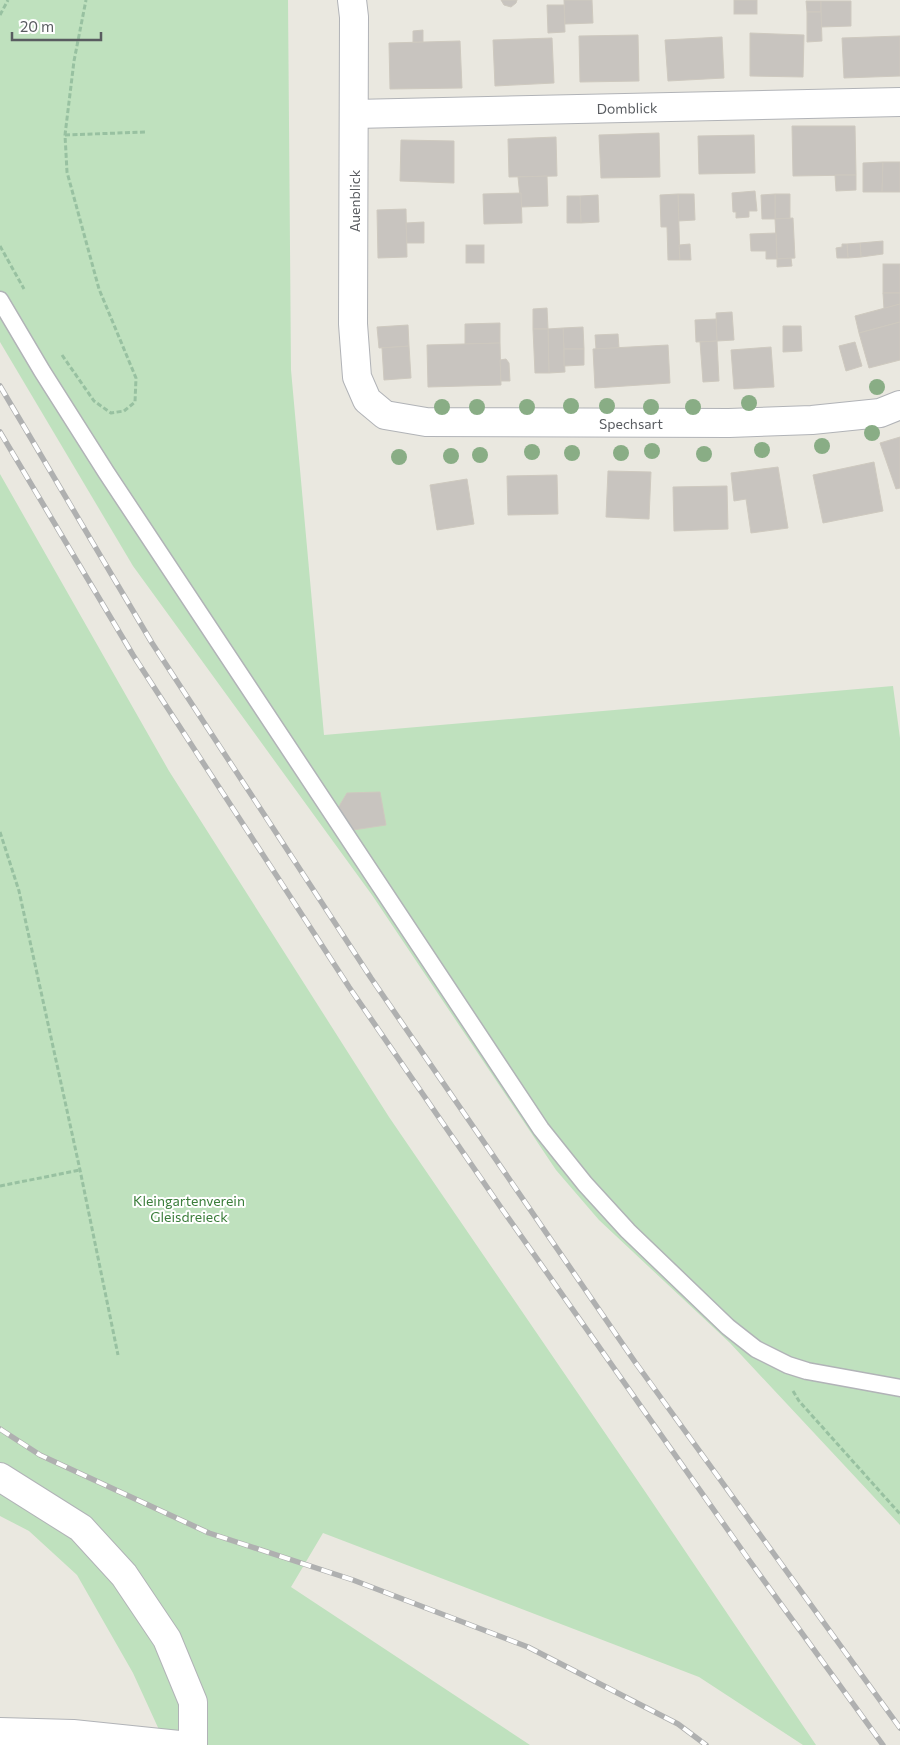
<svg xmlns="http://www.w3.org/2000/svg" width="900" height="1745" viewBox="0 0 900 1745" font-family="Commissioner,sans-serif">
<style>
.green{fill:#bfe1be}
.building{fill:#c8c4bf;stroke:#cec9bf}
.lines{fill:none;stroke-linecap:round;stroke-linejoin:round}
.lane-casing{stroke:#b1b3b7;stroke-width:19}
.street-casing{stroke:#b1b3b7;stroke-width:30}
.path{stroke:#98c1a1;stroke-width:3;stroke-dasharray:5 2.5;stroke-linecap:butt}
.lane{stroke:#fff;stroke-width:16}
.street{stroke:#fff;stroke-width:28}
.rail-casing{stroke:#afb0b0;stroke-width:5.5}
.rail{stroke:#fff;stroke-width:4;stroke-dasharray:11;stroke-linecap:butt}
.tree{fill:#89ad85}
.labels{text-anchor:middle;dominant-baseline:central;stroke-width:4;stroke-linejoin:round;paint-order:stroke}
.street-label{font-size:14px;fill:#595c60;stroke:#fff}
.park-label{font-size:14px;fill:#3a7d3a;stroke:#fff}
</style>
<rect width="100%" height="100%" fill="#eae8e0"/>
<g class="green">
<polygon points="0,0 288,0 291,370 324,735 893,686 900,738 900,1525 730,1343 599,1220 556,1170 372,895 133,566 0,342"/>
<polygon points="0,474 169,771 389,1117 644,1490 816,1745 803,1745 699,1677 323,1533 291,1587 530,1745 166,1745 133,1673 77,1575 29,1531 0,1516"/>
</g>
<g class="building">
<polygon points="501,0 517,0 516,3 511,7 504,5"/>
<polygon points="564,0 592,0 593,23 565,24"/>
<rect x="734" y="0" width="23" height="14"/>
<polygon points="806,1 821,1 821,12 807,12"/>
<polygon points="821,1 851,1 851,26 821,27"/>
<polygon points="547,5 564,5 565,32 548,33"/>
<polygon points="807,12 821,12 822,41 807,42"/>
<polygon points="423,30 423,42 413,42 413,31"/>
<polygon points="750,33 804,35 803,77 750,76"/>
<polygon points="638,35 639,81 580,82 579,36"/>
<polygon points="900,36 900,76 844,78 842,38"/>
<polygon points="722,37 724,78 668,81 665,40"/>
<polygon points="552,38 554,83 495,86 493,40"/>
<polygon points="460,41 462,88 390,89 389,43"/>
<polygon points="792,126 855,126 856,175 793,176"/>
<polygon points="659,133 660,177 601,178 599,135"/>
<polygon points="754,135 755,173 699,174 698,136"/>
<polygon points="556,137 557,176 509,177 508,139"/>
<polygon points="401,140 454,141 454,183 400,181"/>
<polygon points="883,162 882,192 863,192 863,163"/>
<polygon points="883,162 900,162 900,192 882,192"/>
<polygon points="835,175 856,175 856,190 836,191"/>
<polygon points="547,176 548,206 521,207 518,177"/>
<polygon points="755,191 757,211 749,211 749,217 736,218 736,212 733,212 732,193"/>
<polygon points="521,193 522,223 484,224 483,194"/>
<polygon points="678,194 694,194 695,220 678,221"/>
<polygon points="678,194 680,260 668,260 667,227 661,227 660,195"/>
<polygon points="775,194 790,194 790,218 775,219"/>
<polygon points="775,194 775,219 762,219 761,195"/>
<polygon points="598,195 599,222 581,223 580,196"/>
<polygon points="567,196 580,196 581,223 567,223"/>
<polygon points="406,209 407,257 378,258 377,210"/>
<polygon points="793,218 795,258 777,259 775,219"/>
<polygon points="424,222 424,243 407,243 406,223"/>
<polygon points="776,233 777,259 766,259 766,251 751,251 750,234"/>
<polygon points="883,241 883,254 861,257 860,243"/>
<polygon points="860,243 861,257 848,258 847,244"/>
<polygon points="690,244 691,260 680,260 679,245"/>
<polygon points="842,244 847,244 848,258 837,258 836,248 842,247"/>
<rect x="466" y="245" width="18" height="18"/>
<polygon points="791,258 792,266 777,267 777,259"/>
<rect x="883" y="264" width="17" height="29"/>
<polygon points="883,293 900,293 900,304 884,309"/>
<polygon points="900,304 900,322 859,333 855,316"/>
<polygon points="547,308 548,329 533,329 533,309"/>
<polygon points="732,312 734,340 717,341 716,313"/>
<polygon points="716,319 717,341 696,342 695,320"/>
<polygon points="900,322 900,360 869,368 859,333"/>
<polygon points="500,323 500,343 465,344 465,324"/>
<polygon points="408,325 409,346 379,348 377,327"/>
<polygon points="783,326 801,326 802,351 783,352"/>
<polygon points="583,327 584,349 564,349 563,328"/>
<polygon points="563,328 565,372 549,373 548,329"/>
<polygon points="533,329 548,329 549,373 535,373"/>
<polygon points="618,334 619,348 596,349 595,335"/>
<polygon points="717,341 719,381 703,382 700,342"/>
<polygon points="855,342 862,366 846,371 839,346"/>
<polygon points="500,343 501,385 428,387 427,345"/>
<polygon points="668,345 670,383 595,388 593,349"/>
<polygon points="409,346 411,378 384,380 382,348"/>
<polygon points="771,347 774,387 734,389 731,350"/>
<polygon points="564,349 584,349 584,365 564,366"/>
<polygon points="506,359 509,363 510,381 501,381 500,360"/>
<polygon points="900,437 900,488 896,489 880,443"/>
<polygon points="874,462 883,511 823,523 813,475"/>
<polygon points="778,467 788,528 751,533 746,499 734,501 731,473"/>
<polygon points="608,471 651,472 649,519 606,517"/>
<polygon points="557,475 558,514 508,515 507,476"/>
<polygon points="467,479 474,524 437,530 430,485"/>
<polygon points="727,486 728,529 674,531 673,487"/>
<polygon points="380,792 386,825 353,830 338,808 347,793"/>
</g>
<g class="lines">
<g class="lane-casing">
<polyline id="lane" points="0,300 42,371 106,472 541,1129 585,1184 628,1231 728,1327 756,1349 788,1365 807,1371 900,1388"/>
</g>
<g class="street-casing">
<g id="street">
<polyline points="352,0 354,17 353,324 357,377 367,400 385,415 426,422 729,423 812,420 880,413 900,405"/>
<polyline points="354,114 900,102"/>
<polyline points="0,1477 81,1528 124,1575 167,1639 193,1702 193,1745"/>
<polyline points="0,1732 73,1734 179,1745"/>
</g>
</g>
<g class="path">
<polyline points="0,15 8,0"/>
<polyline points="65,135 145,132"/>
<polyline points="0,246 24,289"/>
<polyline points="62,355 94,401 111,413 124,411 135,402 136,378 99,289 67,172 65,135 74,61 86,0"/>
<polyline points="0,832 19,891 80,1170 118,1355"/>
<polyline points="0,1186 80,1170"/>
<polyline points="793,1391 799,1401 900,1514"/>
</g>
<use href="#lane" class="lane"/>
<use href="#street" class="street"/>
<g class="rail-casing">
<g id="rail">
<polyline points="0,386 152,643 371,978 635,1362 900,1728"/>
<polyline points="0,432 133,655 349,987 502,1209 749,1560 883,1745"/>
<polyline points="0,1429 40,1455 209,1533 353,1580 528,1647 678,1724 706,1745"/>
</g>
</g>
<use href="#rail" class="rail"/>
</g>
<g class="tree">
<circle cx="877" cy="387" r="8"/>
<circle cx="749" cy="403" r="8"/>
<circle cx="571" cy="406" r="8"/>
<circle cx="607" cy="406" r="8"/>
<circle cx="442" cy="407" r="8"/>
<circle cx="477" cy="407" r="8"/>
<circle cx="527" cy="407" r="8"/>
<circle cx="651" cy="407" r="8"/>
<circle cx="693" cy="407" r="8"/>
<circle cx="872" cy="433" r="8"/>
<circle cx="822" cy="446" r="8"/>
<circle cx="762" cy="450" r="8"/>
<circle cx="652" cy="451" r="8"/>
<circle cx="532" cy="452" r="8"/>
<circle cx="572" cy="453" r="8"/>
<circle cx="621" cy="453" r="8"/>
<circle cx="704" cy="454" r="8"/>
<circle cx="480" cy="455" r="8"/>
<circle cx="451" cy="456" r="8"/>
<circle cx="399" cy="457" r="8"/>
</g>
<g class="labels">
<g class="street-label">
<text transform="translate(627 108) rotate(-1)">Domblick</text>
<text transform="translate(354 201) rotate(-90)">Auenblick</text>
<text x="631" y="423">Spechsart</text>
</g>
<g class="park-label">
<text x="189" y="1200">Kleingartenverein<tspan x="189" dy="16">Gleisdreieck</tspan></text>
</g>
</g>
<path d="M12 32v8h89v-8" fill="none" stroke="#595c60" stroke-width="2.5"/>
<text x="20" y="32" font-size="15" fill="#595c60" stroke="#ffffff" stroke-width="4" paint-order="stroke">20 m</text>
</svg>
